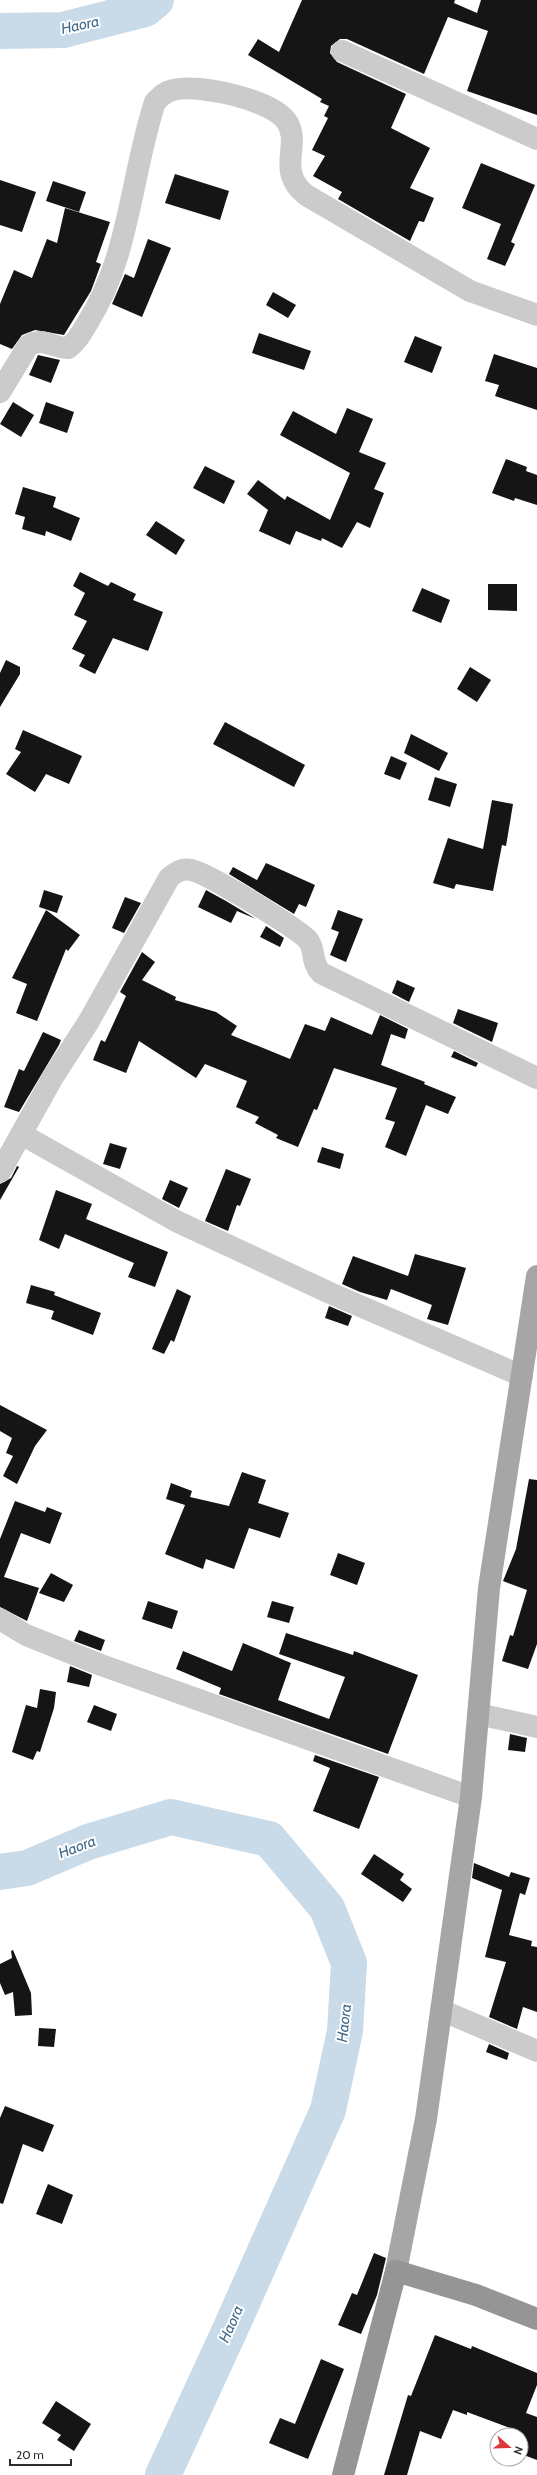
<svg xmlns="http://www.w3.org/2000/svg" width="537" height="2475" viewBox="0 0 537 2475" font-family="Cabin,sans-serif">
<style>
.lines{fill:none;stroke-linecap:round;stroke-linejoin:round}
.river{stroke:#c9dbe9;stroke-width:36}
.building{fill:#151515}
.minor{stroke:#cbcbcb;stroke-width:22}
.major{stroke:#a6a6a6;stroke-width:22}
.highway{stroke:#959595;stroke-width:22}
.labels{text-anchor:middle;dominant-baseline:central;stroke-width:4;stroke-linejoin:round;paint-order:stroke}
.water-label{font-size:15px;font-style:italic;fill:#406a8b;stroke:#fff}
</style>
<rect width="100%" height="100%" fill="#fff"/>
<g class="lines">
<g class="river">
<polyline points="0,31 63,30 145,9 156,0"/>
<polyline points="0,1872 27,1868 88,1842 171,1817 269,1839 327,1908 349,1963 345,2031 328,2110 229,2332 163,2475"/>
</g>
</g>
<g class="building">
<polygon points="302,0 455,0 454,3 477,13 481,0 537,0 537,115 467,91 488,31 448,17 424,74 347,39 340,39 331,46 330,53 337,62 406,94 391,128 430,148 410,188 434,198 424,222 419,221 410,241 338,199 342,192 313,176 325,156 312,150 328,118 324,116 329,106 320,102 322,99 248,55 258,39 279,52"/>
<polygon points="481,163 535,185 511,242 515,244 505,266 487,259 501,224 462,208"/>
<polygon points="175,174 229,191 220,220 165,203"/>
<polygon points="0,180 36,192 22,232 0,225"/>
<polygon points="53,181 86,192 79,212 46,201"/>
<polygon points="65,208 110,222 96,262 101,264 91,291 64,335 35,330 22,335 12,349 0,344 0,304 14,270 32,278 47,239 57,243"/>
<polygon points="148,239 171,248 142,317 112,304 125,274 134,278"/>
<polygon points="273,292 296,305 288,318 266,305"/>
<polygon points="259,333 311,351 304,370 252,353"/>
<polygon points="415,336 442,347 432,373 404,362"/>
<polygon points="494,354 537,368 537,410 495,396 499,385 485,381"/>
<polygon points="38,355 60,360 51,383 29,375"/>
<polygon points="13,402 34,415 21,437 0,424"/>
<polygon points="46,402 74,412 67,433 39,423"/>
<polygon points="347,408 373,419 359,452 386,463 374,489 384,493 370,528 357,522 342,548 322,538 321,541 296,531 290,545 259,531 268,510 247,494 258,480 285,500 287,496 330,520 350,473 280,435 293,411 336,434"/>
<polygon points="506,459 527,467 526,471 537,475 537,505 515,498 514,501 492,493"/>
<polygon points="205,466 235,481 224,504 193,488"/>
<polygon points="23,487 56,497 53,507 80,518 71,541 46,531 45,536 22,529 25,517 15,514"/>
<polygon points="156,521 185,540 176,555 146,535"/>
<polygon points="80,572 108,586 111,582 136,594 133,600 163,612 148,651 113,638 95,674 79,666 85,655 72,649 87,621 74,615 85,593 73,586"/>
<polygon points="488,584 517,584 517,611 488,610"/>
<polygon points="422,588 450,600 441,623 412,611"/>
<polygon points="6,660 20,667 20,674 0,707 0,673"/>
<polygon points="470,667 491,680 477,702 457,689"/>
<polygon points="225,722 305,765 294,787 213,744"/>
<polygon points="23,730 82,756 69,784 46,774 35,792 6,774 21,752 15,749"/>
<polygon points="411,734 448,753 439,771 404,753"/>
<polygon points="391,756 407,763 400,780 384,774"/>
<polygon points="435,777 457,784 450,807 428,800"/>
<polygon points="492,800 513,804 506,846 502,845 493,891 456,884 454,889 433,883 448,838 483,849"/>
<polygon points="266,863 315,885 306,907 299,904 294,914 229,874 233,867 257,880"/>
<polygon points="44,890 63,896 57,913 39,907"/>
<polygon points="206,890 226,901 256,919 237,911 231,923 198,907"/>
<polygon points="125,897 141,903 124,933 112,928"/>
<polygon points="46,910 80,935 68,951 66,949 37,1021 16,1013 27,984 12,978"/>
<polygon points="338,910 363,919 346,962 330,955 339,932 331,929"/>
<polygon points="266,926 284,938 280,947 260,937"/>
<polygon points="142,952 155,962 142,980 176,997 175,1000 216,1012 237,1026 231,1035 290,1059 305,1024 325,1031 331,1017 372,1035 380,1015 408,1029 405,1039 391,1034 381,1065 425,1082 424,1084 456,1097 448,1114 426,1105 406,1156 385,1147 395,1122 385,1119 397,1088 334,1068 317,1110 314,1109 298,1147 276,1138 278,1135 255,1123 259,1117 236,1107 247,1081 205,1064 196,1078 139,1041 126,1073 93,1060 101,1040 105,1042 126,996 120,992"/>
<polygon points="397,980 415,988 409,1002 392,993"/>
<polygon points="458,1009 498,1023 492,1042 453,1023"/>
<polygon points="43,1032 61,1040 59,1045 19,1112 4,1107 19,1069 24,1071"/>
<polygon points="454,1051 478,1063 476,1067 451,1057"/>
<polygon points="110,1143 127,1148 120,1169 103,1164"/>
<polygon points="322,1147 344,1154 340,1169 317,1162"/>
<polygon points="17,1166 19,1167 0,1200 0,1184 11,1178"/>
<polygon points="226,1169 251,1179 240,1206 237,1205 228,1231 205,1221"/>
<polygon points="170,1180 188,1188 179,1208 162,1199"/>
<polygon points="56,1190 92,1204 86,1219 168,1252 155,1287 128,1277 134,1263 65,1234 59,1249 39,1240"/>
<polygon points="415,1254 466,1268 448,1325 427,1319 432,1305 391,1289 387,1300 360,1292 342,1284 353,1256 408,1276"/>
<polygon points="31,1285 55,1292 54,1295 101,1313 93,1335 51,1319 54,1311 26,1303"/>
<polygon points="177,1289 191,1296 174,1342 171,1340 164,1354 152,1349"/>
<polygon points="329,1306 352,1316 348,1326 325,1318"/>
<polygon points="0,1405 47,1430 35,1446 17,1484 3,1476 13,1456 6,1453 12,1438 0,1431"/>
<polygon points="242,1472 266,1480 258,1503 289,1513 280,1538 249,1528 234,1569 206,1559 203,1569 165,1554 185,1505 166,1499 171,1483 192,1491 190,1497 229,1506"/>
<polygon points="529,1479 537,1480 537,1644 528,1669 502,1661 510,1635 513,1636 527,1590 503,1581 516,1549"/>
<polygon points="15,1501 45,1512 47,1507 62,1513 50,1544 21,1533 4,1577 39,1588 27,1621 0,1607 0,1539"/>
<polygon points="338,1553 365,1563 357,1585 330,1575"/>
<polygon points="51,1573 73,1585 64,1602 39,1593"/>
<polygon points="148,1601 178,1611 172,1629 142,1619"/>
<polygon points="272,1601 294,1607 289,1623 267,1617"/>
<polygon points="79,1630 105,1640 101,1651 74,1641"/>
<polygon points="286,1633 353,1655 354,1651 418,1675 388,1754 219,1694 221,1688 176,1669 183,1651 232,1671 243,1643 291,1663 278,1700 329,1719 345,1677 279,1654"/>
<polygon points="70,1666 92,1675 89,1687 67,1682"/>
<polygon points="40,1689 56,1692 54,1708 40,1752 37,1751 33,1760 12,1752 26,1705 37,1708"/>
<polygon points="94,1705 117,1714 111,1731 87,1722"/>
<polygon points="510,1734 527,1738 525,1752 508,1750"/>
<polygon points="315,1755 379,1777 359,1829 313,1811 330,1768 313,1761"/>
<polygon points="374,1854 404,1874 400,1880 412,1889 403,1902 361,1874"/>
<polygon points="474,1863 509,1877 511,1872 530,1878 525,1895 520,1893 509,1935 532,1941 531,1946 537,1947 537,2012 523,2007 517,2029 489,2017 506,1962 485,1957 502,1890 472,1878"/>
<polygon points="13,1950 31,1993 32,2015 15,2016 13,1992 5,1995 0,1983 0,1964 12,1958 11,1951"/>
<polygon points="39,2028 56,2029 54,2047 38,2046"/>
<polygon points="489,2044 509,2053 507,2060 486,2052"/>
<polygon points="5,2106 54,2125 43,2152 23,2144 3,2204 0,2203 0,2118"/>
<polygon points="48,2184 73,2195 62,2224 36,2214"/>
<polygon points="374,2253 386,2258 377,2295 361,2334 338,2325 352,2293 357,2295"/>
<polygon points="435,2335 471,2349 472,2346 537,2373 537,2385 526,2413 537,2417 537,2460 521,2454 521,2435 516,2435 518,2431 467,2412 467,2415 453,2410 441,2439 420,2431 407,2475 384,2475 408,2395 411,2396"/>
<polygon points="321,2359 344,2369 308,2459 269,2443 280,2418 295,2424"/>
<polygon points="56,2401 91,2424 74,2451 57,2440 61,2435 42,2423"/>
</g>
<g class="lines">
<g class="minor">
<polyline points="342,51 537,139"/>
<path d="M 0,392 L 28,346 C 42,336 53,348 68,348 C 77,342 82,332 88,322 C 130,255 131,175 155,102 C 161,96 165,92 173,90 C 198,83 273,100 287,122 C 302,145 275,170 306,195 L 470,291 L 537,315"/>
<polyline points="21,1134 176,1221 330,1293 522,1376"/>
<path d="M 0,1172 L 53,1077 L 89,1021 L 169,878 C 176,872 182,868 191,870 C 206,872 298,929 308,940 C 316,950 310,961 321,973 L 537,1078"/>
<polyline points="0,1619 26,1635 101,1665 471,1797"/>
<polyline points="478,1714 537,1727"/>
<polyline points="441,2010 537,2051"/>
</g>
<polyline class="major" points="396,2271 426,2119 471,1797 489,1588 537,1276"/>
<polyline class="highway" points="343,2475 396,2271 476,2295 537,2319"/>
</g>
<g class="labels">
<g class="water-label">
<text transform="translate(80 25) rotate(-12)">Haora</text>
<text transform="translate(77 1847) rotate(-21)">Haora</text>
<text transform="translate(344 2023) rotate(-84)">Haora</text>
<text transform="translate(231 2324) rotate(-66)">Haora</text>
</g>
</g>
<g transform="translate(509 2447) rotate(110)"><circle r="19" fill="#ffffff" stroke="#ababab"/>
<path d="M0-3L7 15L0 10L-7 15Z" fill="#dc383b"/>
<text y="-6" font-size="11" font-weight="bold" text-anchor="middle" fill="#2e2e2e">N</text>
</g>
<path d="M10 2459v6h61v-6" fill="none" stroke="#2e2e2e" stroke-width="2"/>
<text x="16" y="2459" font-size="12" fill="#2e2e2e" stroke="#ffffff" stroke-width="3" paint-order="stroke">20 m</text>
</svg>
